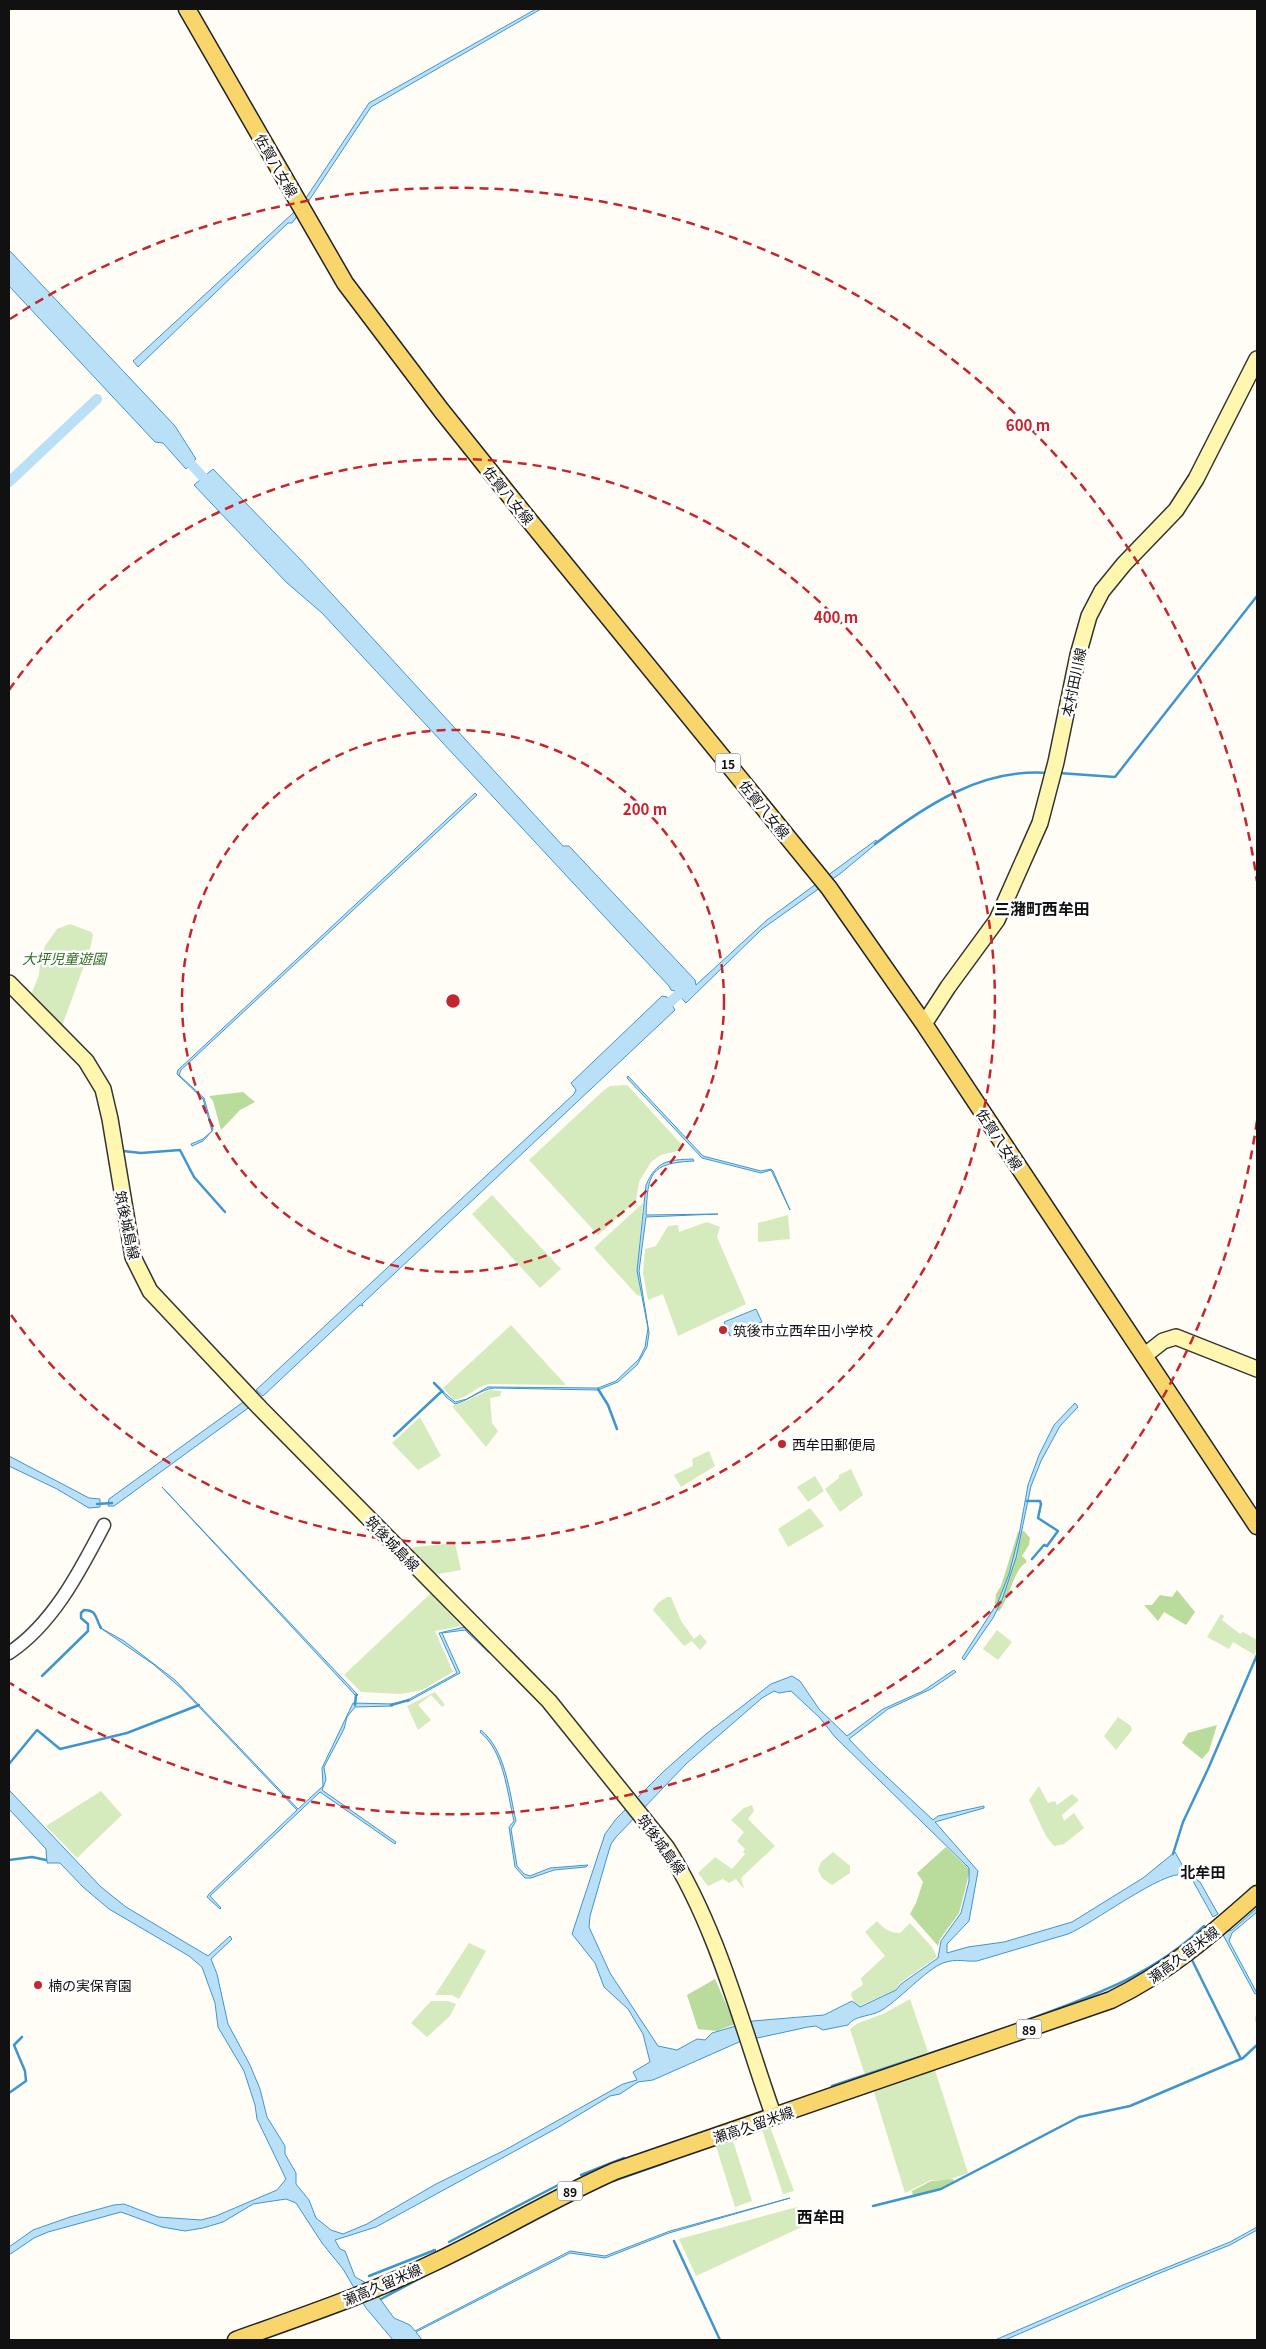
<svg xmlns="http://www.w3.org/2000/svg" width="1266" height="2349" viewBox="0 0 1266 2349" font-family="Georgia,'Noto Sans JP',serif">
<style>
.green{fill:#d5ebbd}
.forest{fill:#b9dc9c}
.water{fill:#b9e0f7;stroke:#3f96cf;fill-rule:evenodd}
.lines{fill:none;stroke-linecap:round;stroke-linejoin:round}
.stream{stroke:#3f96cf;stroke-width:2.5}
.canal{stroke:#b9e0f7;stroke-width:10}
.tertiary-casing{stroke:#444;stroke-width:15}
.secondary-casing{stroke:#333;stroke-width:18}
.primary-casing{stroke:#222;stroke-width:19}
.tertiary{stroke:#fff;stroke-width:12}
.secondary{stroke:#fff6b0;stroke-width:15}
.primary{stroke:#f9d66b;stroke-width:16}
.ring{fill:none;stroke:#c4262e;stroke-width:2.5;stroke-dasharray:9 6}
.poi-dot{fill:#c4262e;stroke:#fff;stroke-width:2}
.labels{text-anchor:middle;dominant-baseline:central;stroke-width:5;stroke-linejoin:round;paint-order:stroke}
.shield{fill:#fff;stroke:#585858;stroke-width:1}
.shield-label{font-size:12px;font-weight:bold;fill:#111}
.street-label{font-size:14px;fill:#111;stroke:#fff}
.park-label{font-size:14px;font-style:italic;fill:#2f6b1f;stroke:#fff}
.poi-label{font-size:14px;fill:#111;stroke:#fff;text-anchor:start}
.neighbourhood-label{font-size:15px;font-weight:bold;fill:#111;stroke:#fff}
.quarter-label{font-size:16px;font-weight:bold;fill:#111;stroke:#fff}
.centre{fill:#c4262e;stroke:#fff;stroke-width:2.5}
.ring-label{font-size:15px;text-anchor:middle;font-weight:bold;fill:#c4262e;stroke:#fff;stroke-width:5;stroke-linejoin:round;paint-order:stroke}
</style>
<rect width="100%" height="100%" fill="#fffdf5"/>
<g class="green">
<polygon points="70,924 91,932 93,935 90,949 62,1026 30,997 39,975 40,962 45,946 57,929"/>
<polygon points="627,1085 683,1146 682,1150 661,1155 651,1162 639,1182 636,1201 598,1235 529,1160 603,1091 610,1086"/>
<polygon points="492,1195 561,1269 540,1288 472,1214"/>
<polygon points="643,1203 637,1271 641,1296 637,1295 594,1248"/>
<polygon points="788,1215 790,1239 758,1242 758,1223"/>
<polygon points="707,1222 720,1227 717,1237 746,1304 678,1336 663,1294 648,1300 643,1273 645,1249 656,1246 668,1226 678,1225 679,1232"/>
<path d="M 511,1325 L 566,1385 L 489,1384 C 476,1386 467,1399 454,1400 L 443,1388 Z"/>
<path d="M 490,1390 L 502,1391 L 500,1396 L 490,1398 L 492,1423 L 498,1431 L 486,1447 L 452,1406 C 466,1402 477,1395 490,1390 Z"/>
<polygon points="420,1417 441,1456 418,1470 392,1443"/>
<polygon points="709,1451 715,1466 681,1487 674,1475 693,1466 692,1459"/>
<polygon points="851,1469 863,1495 840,1512 825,1489 839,1478 839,1475"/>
<polygon points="815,1476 824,1491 808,1502 797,1487"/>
<polygon points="810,1508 824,1526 788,1547 778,1529"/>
<polygon points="455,1543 461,1570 432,1575 410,1552 414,1547"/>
<polygon points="431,1593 461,1626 435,1631 453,1672 422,1690 401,1694 361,1692 344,1675"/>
<polygon points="667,1597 671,1597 681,1621 694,1639 700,1634 707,1642 700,1650 692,1641 684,1646 653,1610 658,1603"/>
<polygon points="1221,1614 1224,1616 1222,1620 1240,1634 1243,1632 1257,1640 1255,1655 1233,1642 1229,1649 1207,1637"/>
<polygon points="997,1630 1012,1642 998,1660 983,1649"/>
<polygon points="435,1692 445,1705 442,1707 431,1695 418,1705 431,1720 418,1730 407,1706"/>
<polygon points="1118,1717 1131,1726 1132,1730 1116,1750 1104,1736"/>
<polygon points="1039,1786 1048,1803 1055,1801 1057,1805 1072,1794 1079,1800 1062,1815 1064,1821 1074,1813 1084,1828 1064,1844 1054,1846 1046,1836 1029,1800"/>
<polygon points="101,1791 122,1815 77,1858 46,1826"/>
<polygon points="752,1805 754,1811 748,1819 775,1846 741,1878 744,1889 736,1879 729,1883 723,1879 708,1886 698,1873 715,1857 732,1869 745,1854 743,1852 745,1849 737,1841 744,1832 731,1820 744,1808"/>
<polygon points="833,1852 850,1866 850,1873 832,1885 822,1878 818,1870 821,1862"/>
<path d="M 877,1921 C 884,1929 890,1933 900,1933 L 910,1923 L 932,1947 L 937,1957 L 901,1982 L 895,1990 L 859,2006 L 855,2003 L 851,1995 L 852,1992 L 863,1985 L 861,1978 L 885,1956 L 865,1932 Z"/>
<polygon points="469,1943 486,1951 459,1999 452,1995 435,1995"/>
<polygon points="910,1999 928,2052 865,2075 850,2029 858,2023 883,2014"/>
<polygon points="431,2001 448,2001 456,2004 450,2016 427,2037 411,2023"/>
<polygon points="935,2070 968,2173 948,2180 931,2180 905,2193 874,2092"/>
<polygon points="770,2127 794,2191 783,2194 762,2130"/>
<polygon points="733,2141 752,2201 735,2207 716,2146"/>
<polygon points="797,2207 806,2225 696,2276 679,2239"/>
</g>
<g class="forest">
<polygon points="243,1092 255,1102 240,1110 221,1130 213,1101 209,1096"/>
<path d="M 1024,1531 L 1030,1538 L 1029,1545 L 1022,1556 L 1026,1560 L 1026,1563 C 1014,1568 1009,1601 998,1612 L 995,1603 L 996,1594 L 1001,1586 L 1018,1532 Z"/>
<polygon points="1177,1590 1195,1612 1186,1625 1164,1612 1158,1621 1144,1605 1152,1605 1160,1595 1172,1597"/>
<polygon points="1217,1725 1209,1751 1202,1759 1182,1743 1188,1733"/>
<polygon points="946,1847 970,1870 959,1913 940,1939 938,1946 910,1914 916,1903 923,1882 917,1873"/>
<polygon points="715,1979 735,2024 717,2031 698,2029 687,1995"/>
<polygon points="953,2179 954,2182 942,2188 913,2196 912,2191 931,2181"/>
</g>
<g class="water">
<polygon points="536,9 541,9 371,107 308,202 292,223 288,223 140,365 138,367 133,361 292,214 306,198 369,103"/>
<polygon points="9,250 175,426 196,459 186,469 163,443 155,442 9,286"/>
<polygon points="213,469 299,558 563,846 569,846 695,980 696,985 767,920 876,840 877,843 841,873 762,929 686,1003 675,991 671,990 669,986 322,613 286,582 194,485"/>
<polygon points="475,793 477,795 181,1070 179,1075 204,1098 213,1130 203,1141 192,1146 191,1144 203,1139 212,1131 203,1099 177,1074 178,1070"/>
<polygon points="662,996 667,997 675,1010 362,1304 363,1306 360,1305 263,1396 256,1390 574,1094 576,1090 571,1083"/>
<polygon points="628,1076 703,1156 761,1171 771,1169 773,1171 790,1210 771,1170 761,1173 702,1158 627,1078"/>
<path d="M 693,1159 L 694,1161 C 649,1163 648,1174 646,1215 L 718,1214 L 646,1217 L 639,1271 L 649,1333 L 647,1347 L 637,1365 L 618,1382 L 598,1390 L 494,1388 C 479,1390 470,1400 455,1404 L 446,1397 L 441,1390 L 455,1402 L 467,1399 L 488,1387 L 598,1388 L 616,1381 L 639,1359 L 645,1347 L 648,1328 L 637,1271 L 646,1185 C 657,1160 668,1160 693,1159 Z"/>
<polygon points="756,1309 762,1322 730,1336 724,1322"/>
<polygon points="246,1400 251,1406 114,1506 108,1506 109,1499"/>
<polygon points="1075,1403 1078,1407 1060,1426 1041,1461 1031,1486 1016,1558 1002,1600 993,1618 964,1660 962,1658 998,1602 1009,1574 1019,1535 1028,1485 1039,1455 1054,1425"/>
<polygon points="9,1456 89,1498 100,1499 100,1507 89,1508 57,1489 9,1466"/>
<polygon points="162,1487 358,1695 356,1696"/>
<polygon points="423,1583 491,1651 489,1653 465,1630 442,1633 460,1673 407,1702 406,1701 457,1673 439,1633 465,1627"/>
<polygon points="99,1627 124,1641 175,1680 298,1809 323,1786 322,1768 353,1703 393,1704 393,1706 355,1707 347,1717 344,1729 324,1767 326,1780 322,1790 396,1842 395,1844 320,1792 210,1896 221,1908 220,1909 207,1897 209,1894 297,1810 182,1689 153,1664"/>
<path d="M 954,1670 L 956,1672 L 931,1689 L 888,1709 L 849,1739 L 872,1763 L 933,1820 L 938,1816 L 984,1806 L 984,1808 L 935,1822 L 978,1871 L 969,1921 L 947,1944 L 947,1953 L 968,1947 L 1004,1942 L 1072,1922 L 1143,1878 L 1175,1852 L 1186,1872 L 1200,1882 L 1218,1914 L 1213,1917 L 1193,1881 C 1190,1879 1187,1876 1183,1875 C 1165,1869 1089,1926 1068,1934 L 977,1961 C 965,1962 957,1958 943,1963 C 927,1969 900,1999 882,2010 C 871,2017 854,2015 848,2025 L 823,2030 L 816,2026 L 808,2027 L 739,2042 L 653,2080 L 638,2082 L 620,2094 L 610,2096 L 557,2128 L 376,2227 L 335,2240 L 340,2249 L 345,2251 L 355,2277 L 370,2285 L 394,2318 L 410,2325 L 415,2331 L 570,2251 L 605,2256 L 670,2231 L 790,2198 L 669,2233 L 605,2258 L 570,2253 L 416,2332 L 422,2340 L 393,2340 L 366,2308 L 343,2269 L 322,2243 L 296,2203 L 286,2199 L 253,2204 L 223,2222 L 203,2228 L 185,2231 L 162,2227 L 121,2212 L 48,2232 L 34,2238 L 9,2255 L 9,2247 L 33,2230 L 70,2217 L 114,2205 L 124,2204 L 158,2217 L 201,2220 L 216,2216 L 277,2190 L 286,2179 L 257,2119 L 255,2105 L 244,2071 L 218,2027 L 215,2003 L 202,1967 L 189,1956 L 109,1909 L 83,1887 L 60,1863 L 47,1863 L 46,1849 L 9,1809 L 9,1790 L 101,1887 L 126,1907 L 208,1956 L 230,1936 L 232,1939 L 211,1959 L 217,1974 L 228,2024 L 250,2065 L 260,2089 L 267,2117 L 285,2146 L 285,2154 L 296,2173 L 296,2184 L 309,2200 L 316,2218 L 331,2230 L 343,2234 L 367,2224 L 436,2184 L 505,2150 L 623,2084 L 637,2080 L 633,2072 L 650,2062 L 643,2034 L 628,2009 L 604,1987 L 595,1963 L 572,1934 L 605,1834 L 616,1819 L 664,1771 L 706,1734 L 771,1684 L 792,1676 L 800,1681 L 819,1709 L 847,1736 L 883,1709 L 923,1691 ZM 774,1691 L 779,1693 L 791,1691 L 820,1718 L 835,1737 L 969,1868 L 969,1881 L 961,1913 L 941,1941 L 938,1958 L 901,1984 L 896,1990 L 860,2007 L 852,2001 L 824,2015 L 753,2021 L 712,2033 L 705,2040 L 697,2039 L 677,2050 L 658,2046 L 610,1973 L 589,1927 L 590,1916 L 607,1857 L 611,1844 L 616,1837 L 687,1763 L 762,1698 Z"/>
<path d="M 481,1730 C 506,1751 509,1791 516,1821 L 511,1829 L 517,1866 L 524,1874 L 530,1876 L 550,1868 L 588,1865 L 586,1867 L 554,1870 L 531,1878 L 525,1878 L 515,1867 L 509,1827 L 514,1821 C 507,1792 504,1751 480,1732 Z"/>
<polygon points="1257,1908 1257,1912 1232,1933 1229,1941 1257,1993 1255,1994 1222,1933 1232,1930"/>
<polygon points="1257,2227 1257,2230 1230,2245 1155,2275 1005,2340 995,2340 1123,2285 1230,2242"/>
</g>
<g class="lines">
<g class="stream">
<polyline points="1059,773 1115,777 1257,596"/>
<path d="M 875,844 C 926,805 982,768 1048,773"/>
<polyline points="123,1151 141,1153 180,1150 194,1177 225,1212"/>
<polyline points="434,1383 443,1392"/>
<polyline points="598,1389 608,1405 617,1429"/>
<polyline points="394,1436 442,1391"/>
<polyline points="1027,1501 1040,1501 1041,1504 1038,1518 1058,1531 1047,1546 1044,1545 1032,1559"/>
<polyline points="97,1504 112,1503"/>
<path d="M 42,1676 L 88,1631 L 88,1624 L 81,1618 L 81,1613 L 84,1610 C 98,1610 95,1619 101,1628"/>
<polyline points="355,1705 356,1695"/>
<polyline points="391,1705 409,1700"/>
<polyline points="9,1764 37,1730 60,1749 127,1733 199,1705"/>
<polyline points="1173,1854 1183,1822 1208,1769 1257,1655"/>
<polyline points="9,1860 32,1857 46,1860"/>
<polyline points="1192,1960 1241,2059"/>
<polyline points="1181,1967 1204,1949"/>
<polyline points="1257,2017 1257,2021"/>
<path d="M 1019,2023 C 1086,1998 1152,1977 1204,1926"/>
<polyline points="832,2086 1012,2026"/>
<polyline points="9,2093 26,2081 25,2071 14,2045 22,2037"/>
<polyline points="581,2175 624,2158"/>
<polyline points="613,2181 667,2162"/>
<polyline points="873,2206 941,2189 1079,2117 1130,2106 1243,2058 1257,2045"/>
<polyline points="674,2241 720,2340"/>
<polyline points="449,2242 562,2183"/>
<polyline points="369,2276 435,2250"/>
<polyline points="381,2299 430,2273"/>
</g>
<g class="canal">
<polyline points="182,454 211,486"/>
<polyline points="9,482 97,399"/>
<polyline points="660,1011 686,988 683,985"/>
</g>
<g class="tertiary-casing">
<path id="tertiary" d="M 9,1653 C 53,1624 80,1571 104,1525"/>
</g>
<g class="secondary-casing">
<g id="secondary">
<path d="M 9,983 L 86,1061 L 103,1089 L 110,1119 L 133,1257 L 150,1291 L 260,1408 L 549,1701 L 667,1848 C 718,1928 742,2027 774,2117"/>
<polyline points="924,1024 948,987 997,920 1040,823 1056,762 1078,655 1089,616 1102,591 1124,564 1176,510 1196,479 1257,359"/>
<polyline points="1144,1356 1163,1341 1176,1337 1257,1369"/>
</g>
</g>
<g class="primary-casing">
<g id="primary">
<polyline points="187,9 345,283 441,410 529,520 829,888 924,1024 1257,1526"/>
<path d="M 236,2340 C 303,2316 371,2293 435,2262 C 496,2233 554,2198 615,2171 L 1111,2000 C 1167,1973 1211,1935 1257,1894"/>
</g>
</g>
<use href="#tertiary" class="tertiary"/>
<use href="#secondary" class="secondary"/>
<use href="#primary" class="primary"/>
</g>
<g class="ring">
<circle cx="453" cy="1001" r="271"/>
<path d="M9 690A542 542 0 1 1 9 1312"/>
<path d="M1257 1121A813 813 0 0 1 10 1683M10 319A813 813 0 0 1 1257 881"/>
</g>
<g class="poi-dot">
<circle cx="723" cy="1330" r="5"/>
<circle cx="782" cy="1444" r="5"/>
<circle cx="38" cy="1985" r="5"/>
</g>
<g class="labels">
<g class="shield">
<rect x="715.5" y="753.5" width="25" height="19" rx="4"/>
<rect x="1016.5" y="2019.5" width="25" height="19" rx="4"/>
<rect x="557.5" y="2181.5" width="25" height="19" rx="4"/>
</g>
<g class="shield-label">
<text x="728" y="763">15</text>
<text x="1029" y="2029">89</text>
<text x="570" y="2191">89</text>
</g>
<g class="street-label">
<text transform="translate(277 165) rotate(60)">佐賀八女線</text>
<text transform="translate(509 495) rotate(51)">佐賀八女線</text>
<text transform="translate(1073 682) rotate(-78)">本村田川線</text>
<text transform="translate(765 809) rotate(51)">佐賀八女線</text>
<text transform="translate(1000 1139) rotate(56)">佐賀八女線</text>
<text transform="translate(128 1225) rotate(78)">筑後城島線</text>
<text transform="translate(393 1543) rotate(46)">筑後城島線</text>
<text transform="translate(662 1844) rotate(54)">筑後城島線</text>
<text transform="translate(1183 1954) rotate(-37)">瀬高久留米線</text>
<text transform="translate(753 2124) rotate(-19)">瀬高久留米線</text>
<text transform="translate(382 2284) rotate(-23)">瀬高久留米線</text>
</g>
<g class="park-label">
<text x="64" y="958">大坪児童遊園</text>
</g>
<g class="poi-label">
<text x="733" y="1330">筑後市立西牟田小学校</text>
<text x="792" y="1444">西牟田郵便局</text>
<text x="48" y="1985">楠の実保育園</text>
</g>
<g class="neighbourhood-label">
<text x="1203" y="1871">北牟田</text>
</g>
<g class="quarter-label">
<text x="1042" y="908">三潴町西牟田</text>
<text x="821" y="2216">西牟田</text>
</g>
</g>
<circle cx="453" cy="1001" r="8" class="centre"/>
<g class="ring-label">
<text x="1028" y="431">600 m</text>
<text x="836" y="623">400 m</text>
<text x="645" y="815">200 m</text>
</g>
<rect width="1266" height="2349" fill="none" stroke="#111111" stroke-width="20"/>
</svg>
